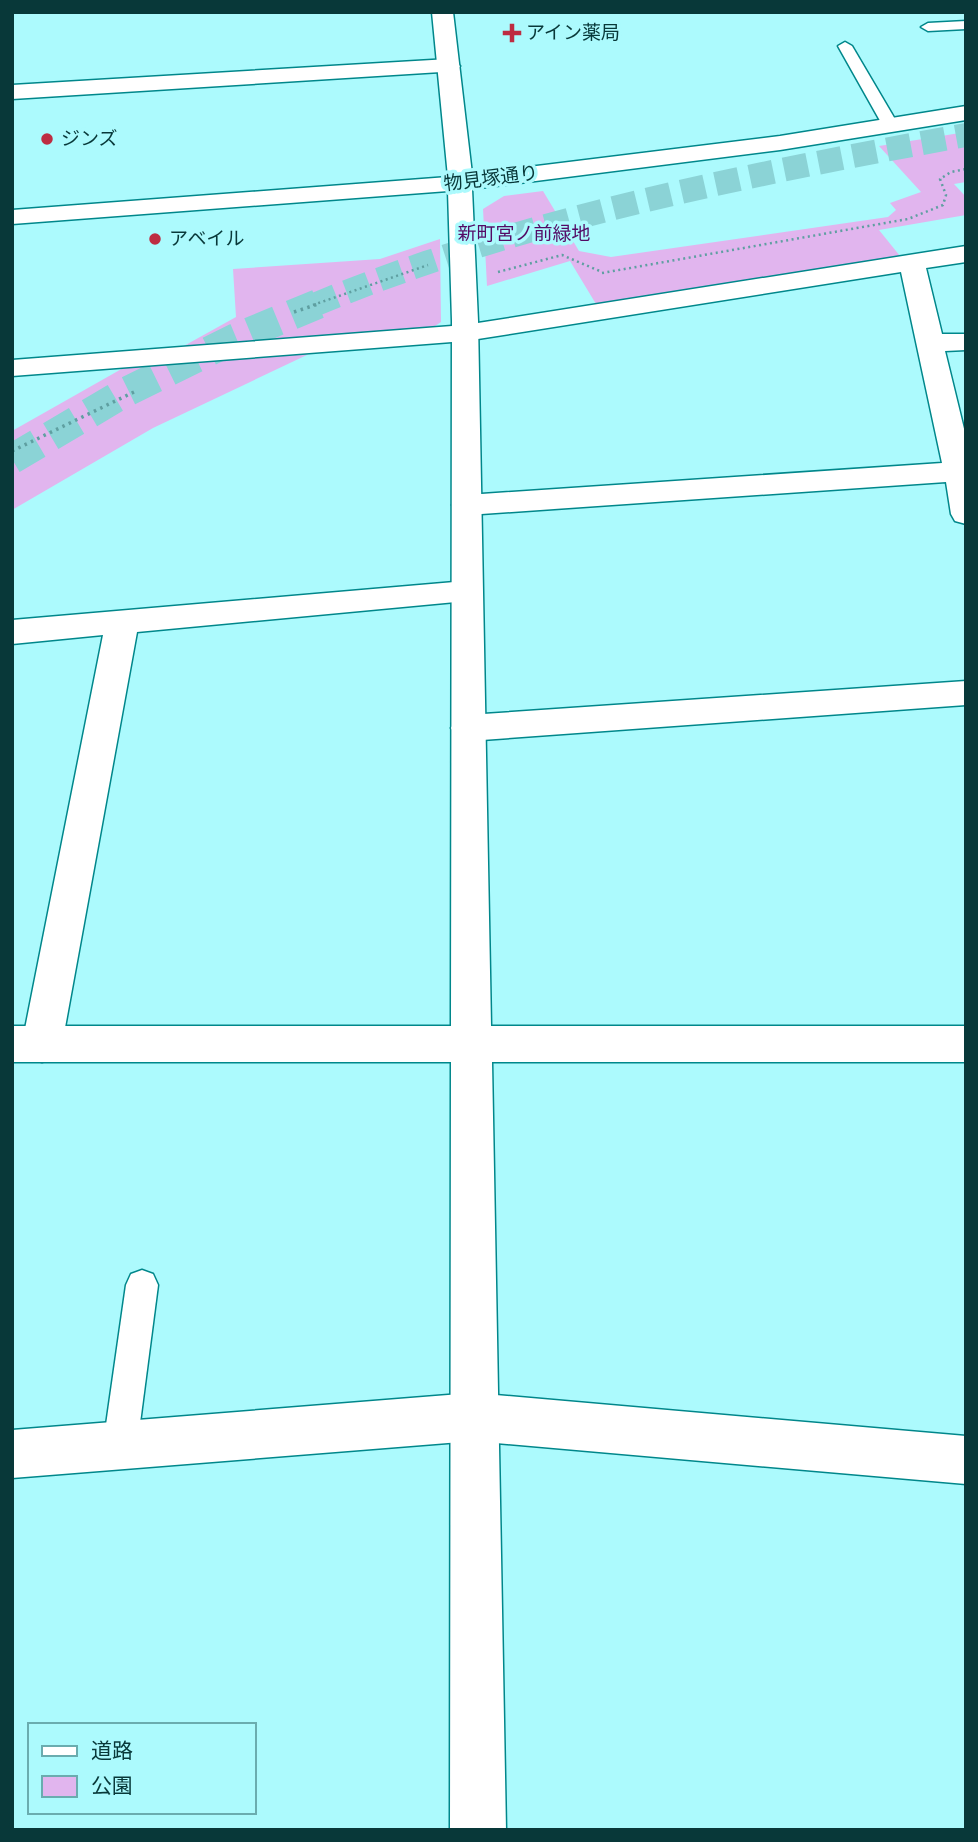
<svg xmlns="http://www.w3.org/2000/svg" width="978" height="1842" viewBox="0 0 978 1842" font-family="'Sofia Sans Condensed','Noto Sans JP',sans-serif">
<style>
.green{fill:#e1b5ee}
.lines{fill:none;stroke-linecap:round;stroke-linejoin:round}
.highway-tunnel-far1{stroke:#8bd3d6;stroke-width:24;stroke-dasharray:24 11;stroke-linecap:butt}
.highway-tunnel{stroke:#8bd3d6;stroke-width:30;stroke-dasharray:30 15;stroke-linecap:butt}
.lane-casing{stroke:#00878b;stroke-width:3}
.street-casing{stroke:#00878b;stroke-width:3}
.secondary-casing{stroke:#00878b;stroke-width:3}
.path-far1{stroke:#5f9fa1;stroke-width:2.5;stroke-dasharray:2 3.5;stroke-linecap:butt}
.path{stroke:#5f9fa1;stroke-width:3.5;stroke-dasharray:2.5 4.5;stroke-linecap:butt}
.lane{fill:#fff;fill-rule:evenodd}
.street{fill:#fff;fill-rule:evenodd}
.secondary{fill:#fff;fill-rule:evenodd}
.poi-dot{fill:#bd2c41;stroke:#acfafd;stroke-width:2.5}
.labels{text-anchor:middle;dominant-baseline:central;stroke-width:7;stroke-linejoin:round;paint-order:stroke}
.far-poi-label{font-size:19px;fill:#083839;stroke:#acfafd;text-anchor:start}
.far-street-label{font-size:19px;fill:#083839;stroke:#acfafd}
.far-park-label{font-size:19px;fill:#530a65;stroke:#acfafd}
</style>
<rect width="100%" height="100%" fill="#acfafd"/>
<g class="green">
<polygon points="966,132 966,182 954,184 966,197 966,215 879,230 900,256 596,304 570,261 487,286 483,209 504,196 543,191 579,251 611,257 888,217 896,210 890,203 921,192 879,146"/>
<polygon points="440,239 441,322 432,328 182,347 236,317 233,269 380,259"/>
<polygon points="309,354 153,428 12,510 12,431 125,367"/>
</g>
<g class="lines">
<path class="highway-tunnel-far1" d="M 314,305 C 522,219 745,175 966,135"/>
<polyline class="highway-tunnel" points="12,459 122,394 236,338 318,304"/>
<g class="lane-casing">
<g id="lane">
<polygon points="966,21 966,29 928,31 921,27 928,23"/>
<polygon points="845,42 852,46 899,126 897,129 891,131 883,126 838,46"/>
<polygon points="142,1270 153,1274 158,1285 137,1446 132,1458 120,1463 108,1458 103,1446 126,1285 131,1274"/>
</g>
</g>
<g class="street-casing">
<g id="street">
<polygon points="449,59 460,66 457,71 12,99 12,85"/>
<polygon points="966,246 966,262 926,268 942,334 966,334 966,350 945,351 966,437 966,524 955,521 951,514 946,482 467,515 456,512 452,505 456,498 467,495 942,463 901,272 465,341 12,376 12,360 465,325"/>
<polygon points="466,581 477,584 482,592 477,600 137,632 62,1044 56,1057 42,1062 28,1057 22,1044 103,635 12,644 12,620"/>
<polygon points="966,681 966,705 468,741 456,737 451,728 456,719 468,715"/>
<polygon points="473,1393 966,1436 966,1484 473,1441 12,1478 12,1430"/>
</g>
</g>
<g class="secondary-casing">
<polygon id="secondary" points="432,12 453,12 472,174 780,136 966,106 966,120 780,150 472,189 478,321 491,1026 966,1026 966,1062 492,1062 506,1830 450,1830 451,1062 12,1062 12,1026 451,1026 452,321 448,191 12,224 12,210 448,177"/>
</g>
<g class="path-far1">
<polyline points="498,272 562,255 602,272"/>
<polyline points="602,273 908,219 943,205 946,195 940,179 951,172 966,169"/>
<polyline points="313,305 428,265"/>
</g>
<g class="path">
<polyline points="294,312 318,304"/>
<polyline points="12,451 136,391"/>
</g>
<use href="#lane" class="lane"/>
<use href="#street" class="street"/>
<use href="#secondary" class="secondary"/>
</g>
<g class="poi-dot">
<path d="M508.5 22.5h7v7h7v7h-7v7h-7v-7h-7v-7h7z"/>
<circle cx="47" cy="139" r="7"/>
<circle cx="155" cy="239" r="7"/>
</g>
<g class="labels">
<g class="far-poi-label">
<text x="526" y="33">アイン薬局</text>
<text x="61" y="139">ジンズ</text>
<text x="169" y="239">アベイル</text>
</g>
<g class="far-street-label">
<text transform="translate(491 179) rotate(-7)">物見塚通り</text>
</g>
<g class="far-park-label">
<text x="524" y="234">新町宮ノ前緑地</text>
</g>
</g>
<rect width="978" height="1842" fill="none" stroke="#083839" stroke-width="28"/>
<rect x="28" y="1723" width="228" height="91" fill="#acfafd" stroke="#6aacaf" stroke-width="2"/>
<rect x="42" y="1746" width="35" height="10" fill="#ffffff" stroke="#6aacaf" stroke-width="2"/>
<text x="91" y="1758" font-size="21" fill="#083839">道路</text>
<rect x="42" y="1776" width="35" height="21" fill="#e1b5ee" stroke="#6aacaf" stroke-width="2"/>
<text x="91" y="1793" font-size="21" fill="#083839">公園</text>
</svg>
